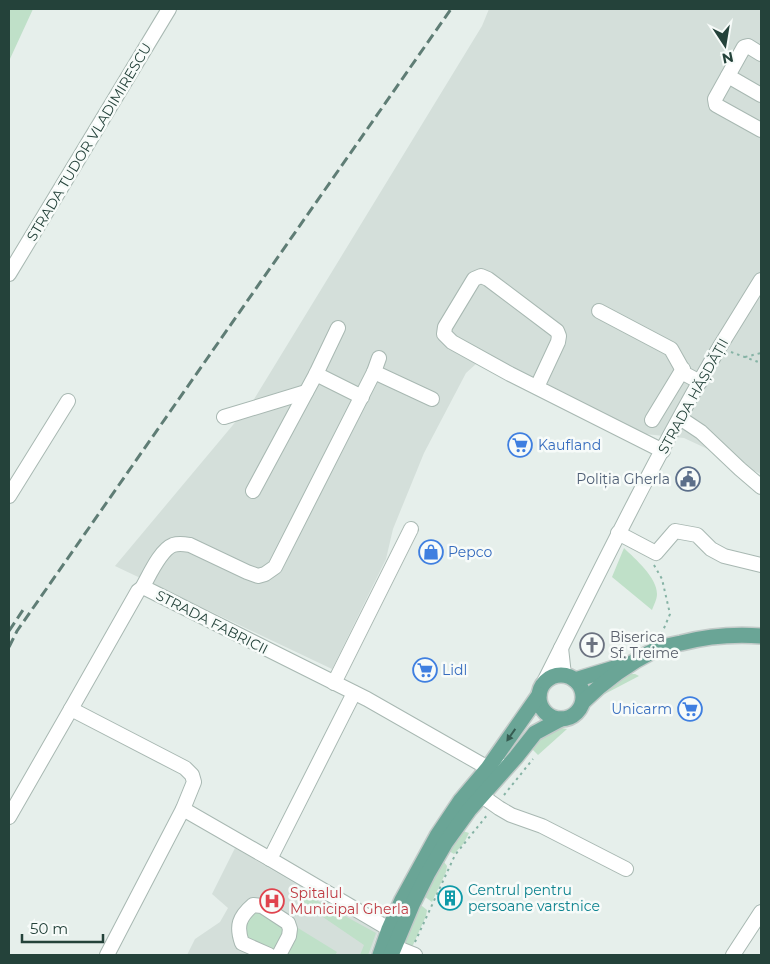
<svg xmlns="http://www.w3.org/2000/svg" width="770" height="964" viewBox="0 0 770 964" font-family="Montserrat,sans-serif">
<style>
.built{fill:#d4dfda}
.green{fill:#bfe0c8}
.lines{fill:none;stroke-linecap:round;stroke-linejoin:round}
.minor-casing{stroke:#a8b8b2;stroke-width:16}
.major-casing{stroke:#c2cac8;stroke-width:18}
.path{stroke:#86b3a5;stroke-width:2;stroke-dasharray:2.5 4;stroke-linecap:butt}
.minor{stroke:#fff;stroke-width:14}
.major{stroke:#6aa596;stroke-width:15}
.rail{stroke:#5f7d75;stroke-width:3;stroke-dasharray:10 5;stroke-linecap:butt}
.oneway{fill:#365b51}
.labels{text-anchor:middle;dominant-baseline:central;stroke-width:5;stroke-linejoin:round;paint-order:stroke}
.street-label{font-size:14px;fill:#24423a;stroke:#f7fbf9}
.shop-label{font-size:14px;fill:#366cbe;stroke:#f7fbf9;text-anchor:start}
.service-label{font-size:14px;fill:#4e5e75;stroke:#f7fbf9;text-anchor:end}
.worship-label{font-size:14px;fill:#5b616d;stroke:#f7fbf9;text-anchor:start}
.culture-label{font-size:14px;fill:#0d838f;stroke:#f7fbf9;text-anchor:start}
.health-label{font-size:14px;fill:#be3a42;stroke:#f7fbf9;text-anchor:start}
</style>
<rect width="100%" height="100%" fill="#e6efeb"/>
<g class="built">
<polygon points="489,9 761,9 761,474 684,438 645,434 487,354 466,373 424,453 393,529 386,559 332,669 115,566 253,401 482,26"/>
<polygon points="235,848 378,932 370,955 187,955 195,939 220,922 228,908 212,894"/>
</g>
<g class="green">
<polygon points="9,9 33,9 9,61"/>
<path d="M 624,548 C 635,559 657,577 657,594 C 657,599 654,605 652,610 L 612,577 Z"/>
<polygon points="630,674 635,674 639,676 599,697 603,688"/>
<polygon points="550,728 562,728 567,729 538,755 532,749 532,746"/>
<polygon points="460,830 469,833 464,843 454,854 447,850"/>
<polygon points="444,862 447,866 446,872 432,902 421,894 436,865"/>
<polygon points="299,891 376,933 368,955 360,955 364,945 295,898"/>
<polygon points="415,906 422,906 427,910 426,916 413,945 410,949 403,943"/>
<polygon points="259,911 287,928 298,928 337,952 335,955 275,955 274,950 248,940 244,929 245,920 252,914"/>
</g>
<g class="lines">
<g class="minor-casing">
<g id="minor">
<polyline points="761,54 748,46 744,47 715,99 716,105 761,130"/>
<polyline points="728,76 761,95"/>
<polyline points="9,274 169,9"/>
<polyline points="599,311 671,349 685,374 700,382"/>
<polyline points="374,372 432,399"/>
<polyline points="316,374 362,397"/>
<polyline points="537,387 558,342 559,336 557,331 488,279 481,276 474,279 445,327 444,334 452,342 510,374 663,451"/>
<polyline points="224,417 306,392"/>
<polyline points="680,418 701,432 740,469 761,487"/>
<polyline points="652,420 683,369"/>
<polyline points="253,491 316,374 338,328"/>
<polyline points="9,496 68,401"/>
<polyline points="618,533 656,553 675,531 697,535 711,549 724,556 761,565"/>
<polyline points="142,588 145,588 367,699 488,768 499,764"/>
<polyline points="561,648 564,675"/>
<polyline points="334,683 411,529"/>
<path d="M 543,684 C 600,571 655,457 719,348 C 733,325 747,303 761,280"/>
<polyline points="71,709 185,768 192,775 194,782 183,809 107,955"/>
<polyline points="482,796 499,808 511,815 542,826 626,869"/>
<polyline points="183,809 270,859 389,929 399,934"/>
<path d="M 9,817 L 71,709 L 138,591 L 142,588 C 149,576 160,550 173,545 C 179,543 184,544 190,545 L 247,572 L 258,576 L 265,574 L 275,567 L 374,372 L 379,358"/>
<polyline points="270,859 354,693"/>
<polyline points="395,947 415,955"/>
<path d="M 269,955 L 242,943 C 236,926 239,917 253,905 L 262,906 L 288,923 L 290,929 L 289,936 L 279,955"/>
<polyline points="733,955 761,912"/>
</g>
</g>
<g class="major-casing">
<g id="major">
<circle cx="561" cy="697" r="22"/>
<polyline points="575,680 621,666"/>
<path d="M 583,702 C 603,682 629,663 655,650 C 663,646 672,645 681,643 C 708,636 734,634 761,636"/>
<polyline points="380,955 389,929 402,900 437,836 461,800 488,768 539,695"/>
<polyline points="391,955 412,905 428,873 446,842 469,810 516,757 535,733 561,719"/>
</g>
</g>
<g class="path">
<polyline points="731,352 761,363"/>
<polyline points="745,357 761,353"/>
<polyline points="654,565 662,579 670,614 662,633"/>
<polyline points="504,795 533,759"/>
<polyline points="415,942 455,855 488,814"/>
</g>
<use href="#minor" class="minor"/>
<use href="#major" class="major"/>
<g class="rail">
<polyline points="9,631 25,607"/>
<polyline points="9,647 17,631 451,9"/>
</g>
</g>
<defs><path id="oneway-solid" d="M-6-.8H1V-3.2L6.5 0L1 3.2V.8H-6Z" transform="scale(1.25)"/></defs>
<use class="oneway" href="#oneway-solid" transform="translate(511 735) rotate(125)"/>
<defs>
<g id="supermarket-ring" transform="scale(1.25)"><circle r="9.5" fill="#f7fbf9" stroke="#3f7fe0" stroke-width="1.5"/><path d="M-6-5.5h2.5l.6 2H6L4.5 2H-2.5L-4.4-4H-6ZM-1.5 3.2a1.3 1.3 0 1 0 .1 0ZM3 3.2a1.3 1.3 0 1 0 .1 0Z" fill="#3f7fe0"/></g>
<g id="civic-ring" transform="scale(1.25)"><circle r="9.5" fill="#f7fbf9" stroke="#5c6f8a" stroke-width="1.5"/><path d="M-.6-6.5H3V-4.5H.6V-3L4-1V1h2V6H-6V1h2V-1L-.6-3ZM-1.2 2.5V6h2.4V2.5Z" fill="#5c6f8a"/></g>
<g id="shop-ring" transform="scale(1.25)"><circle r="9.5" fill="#f7fbf9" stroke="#3f7fe0" stroke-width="1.5"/><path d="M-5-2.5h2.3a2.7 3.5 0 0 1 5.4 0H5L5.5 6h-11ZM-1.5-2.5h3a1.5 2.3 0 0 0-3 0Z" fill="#3f7fe0"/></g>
<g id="church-ring" transform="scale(1.25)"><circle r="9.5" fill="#f7fbf9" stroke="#6b7280" stroke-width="1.5"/><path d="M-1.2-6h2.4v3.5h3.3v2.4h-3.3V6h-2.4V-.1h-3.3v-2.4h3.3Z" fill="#6b7280"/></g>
<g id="building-ring" transform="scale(1.25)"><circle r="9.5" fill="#f7fbf9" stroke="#0f9aa8" stroke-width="1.5"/><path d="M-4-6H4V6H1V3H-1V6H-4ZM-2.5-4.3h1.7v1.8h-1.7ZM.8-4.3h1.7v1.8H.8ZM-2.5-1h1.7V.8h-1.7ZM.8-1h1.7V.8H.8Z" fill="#0f9aa8"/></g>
<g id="hospital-ring" transform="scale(1.25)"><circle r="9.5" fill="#f7fbf9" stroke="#e0444e" stroke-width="1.5"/><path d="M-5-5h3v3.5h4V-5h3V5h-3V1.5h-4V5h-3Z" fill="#e0444e"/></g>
</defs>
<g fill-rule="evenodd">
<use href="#supermarket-ring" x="520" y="445"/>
<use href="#civic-ring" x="688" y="479"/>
<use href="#shop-ring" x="431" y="552"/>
<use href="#church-ring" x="592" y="645"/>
<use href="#supermarket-ring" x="425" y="670"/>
<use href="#supermarket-ring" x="690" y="709"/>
<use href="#building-ring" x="450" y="898"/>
<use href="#hospital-ring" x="272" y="901"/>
</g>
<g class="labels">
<g class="street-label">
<text transform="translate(89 142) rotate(-59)">STRADA TUDOR VLADIMIRESCU</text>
<text transform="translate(693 396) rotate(-61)">STRADA HĂȘDĂȚII</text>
<text transform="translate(212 622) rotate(27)">STRADA FABRICII</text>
</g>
<g class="shop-label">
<text x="538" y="445">Kaufland</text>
<text x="448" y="552">Pepco</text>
<text x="442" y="670">Lidl</text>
<text x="672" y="709" text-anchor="end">Unicarm</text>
</g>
<g class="service-label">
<text x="670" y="479">Poliția Gherla</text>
</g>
<g class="worship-label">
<text x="610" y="637">Biserica<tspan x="610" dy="16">Sf. Treime</tspan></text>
</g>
<g class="culture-label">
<text x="468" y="890">Centrul pentru<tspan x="468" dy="16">persoane varstnice</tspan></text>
</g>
<g class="health-label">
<text x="290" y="893">Spitalul<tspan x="290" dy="16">Municipal Gherla</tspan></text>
</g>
</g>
<rect width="770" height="964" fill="none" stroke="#24423a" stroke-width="20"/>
<g transform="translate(725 45) rotate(168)" stroke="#f7fbf9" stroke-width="4" paint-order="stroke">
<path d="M0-4L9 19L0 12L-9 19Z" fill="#24423a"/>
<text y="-8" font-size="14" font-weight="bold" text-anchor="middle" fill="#24423a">N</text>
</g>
<path d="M22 934v8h81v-8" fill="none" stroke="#24423a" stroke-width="2.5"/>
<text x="30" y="934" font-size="15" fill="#24423a" stroke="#f7fbf9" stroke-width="4" paint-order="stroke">50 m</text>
</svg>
